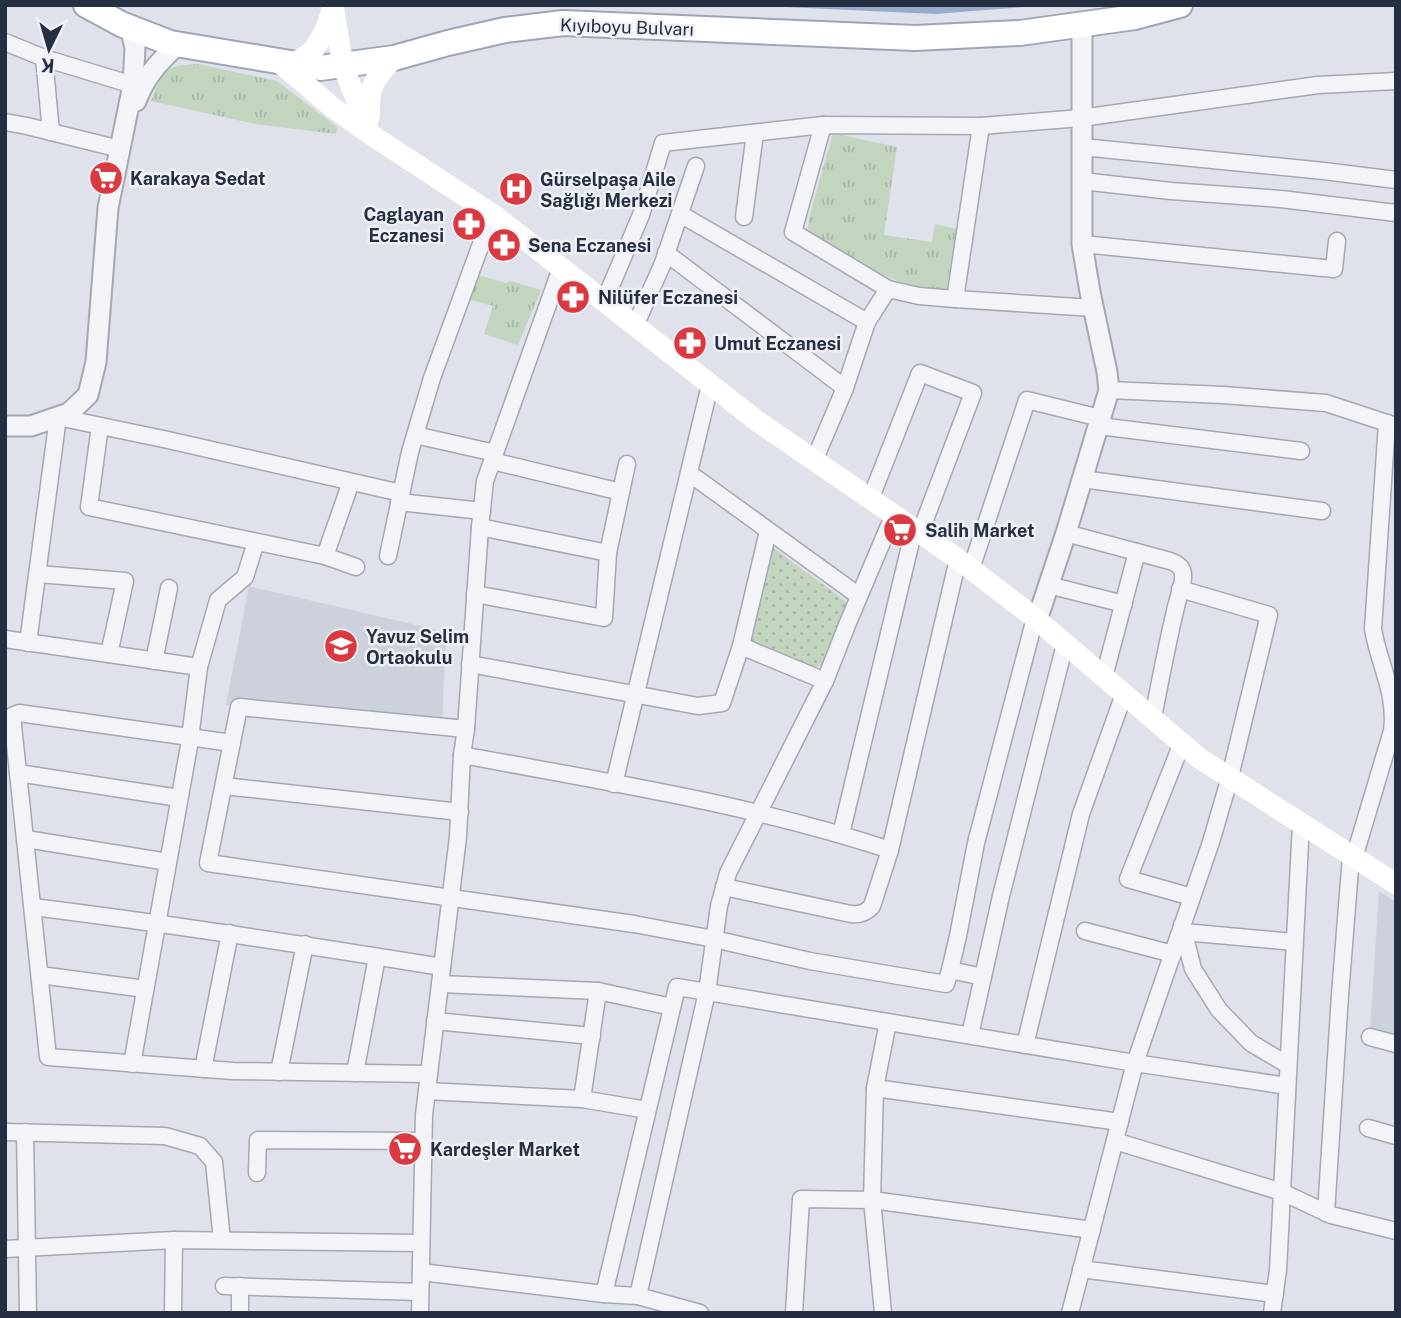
<svg xmlns="http://www.w3.org/2000/svg" width="1401" height="1318" viewBox="0 0 1401 1318" font-family="'Public Sans',sans-serif">
<style>
.built{fill:#cdd1dc}
.grass{fill:url(#grass-tufts)}
.park{fill:url(#park-dots)}
.water{fill:#97abcd}
.lines{fill:none;stroke-linecap:round;stroke-linejoin:round}
.minor-casing{stroke:#a4a8b4;stroke-width:19}
.tertiary-casing{stroke:#a4a8b4;stroke-width:23}
.primary-casing{stroke:#9da5b7;stroke-width:28}
.minor{stroke:#f2f4f8;stroke-width:16}
.tertiary{stroke:#f2f4f8;stroke-width:19}
.secondary{stroke:#fff;stroke-width:21}
.primary{stroke:#fff;stroke-width:24}
.labels{text-anchor:middle;dominant-baseline:central;stroke-width:5;stroke-linejoin:round;paint-order:stroke}
.street-label{font-size:18px;fill:#262e42;stroke:#eff1f7}
.poi-label{font-size:18px;font-weight:bold;fill:#262e42;stroke:#eff1f7;text-anchor:start}
</style>
<defs>
<pattern id="grass-tufts" width="24" height="20" patternUnits="userSpaceOnUse" patternTransform="scale(1.75)"><rect width="24" height="20" fill="#c3d4bf"/><path d="M3 7l-1-3M5 7V3M7 7l1-3M15 17l-1-3M17 17v-4M19 17l1-3" fill="none" stroke="#a7b6a5"/></pattern>
<pattern id="park-dots" width="8" height="8" patternUnits="userSpaceOnUse" patternTransform="scale(1.75)"><rect width="8" height="8" fill="#c3d4bf"/><path d="M2 2h.1M6 6h.1" fill="none" stroke="#a7b6a5" stroke-width="1.8" stroke-linecap="round"/></pattern>
</defs>
<rect width="100%" height="100%" fill="#dfe2ea"/>
<g class="built">
<polygon points="249,586 446,632 442,727 226,705"/>
<polygon points="1379,891 1396,902 1396,1038 1370,1031"/>
</g>
<g class="grass">
<path d="M 198,64 L 277,81 L 337,127 L 336,134 L 255,124 L 151,101 C 163,71 164,65 198,64 Z"/>
<polygon points="833,133 897,147 884,235 932,242 935,224 957,229 946,291 909,286 877,272 812,234 808,228 809,218"/>
<polygon points="467,272 506,283 511,281 541,290 518,345 484,334 493,306 461,297"/>
</g>
<polygon class="park" points="772,547 844,600 850,612 827,662 813,669 754,645 750,637"/>
<polygon class="water" points="743,5 1050,5 935,14"/>
<g class="lines">
<g class="minor-casing">
<g id="minor">
<polyline points="5,42 44,58 133,85"/>
<polyline points="44,58 51,132"/>
<polyline points="5,122 27,126 120,149"/>
<polyline points="823,125 793,232 888,289 919,296 955,299 1093,308"/>
<polyline points="1082,147 1324,171 1396,180"/>
<polyline points="1082,181 1171,191 1281,199 1396,213"/>
<polyline points="680,214 867,322 845,388 814,461"/>
<polyline points="744,217 755,133"/>
<polyline points="1082,244 1334,269 1337,241"/>
<polyline points="666,253 845,388"/>
<polyline points="955,299 981,126"/>
<polyline points="604,302 641,215 663,143 823,125 981,126 1081,118 1318,85 1396,81"/>
<polyline points="867,322 888,289"/>
<polyline points="635,326 663,263 696,166"/>
<polyline points="1109,390 1223,395 1326,403 1396,426"/>
<polyline points="100,426 89,507 325,556 356,567"/>
<polyline points="1099,426 1301,451"/>
<polyline points="415,435 495,453"/>
<polyline points="492,461 621,492"/>
<polyline points="689,473 859,596"/>
<polyline points="1082,479 1322,511"/>
<polyline points="870,500 920,373 973,393 920,533"/>
<polyline points="399,502 482,511"/>
<polyline points="480,527 608,553 627,464"/>
<path d="M 1066,533 L 1170,561 C 1176,563 1183,567 1183,575 C 1184,585 1178,597 1176,607 C 1167,644 1160,681 1153,718"/>
<polyline points="325,556 351,482"/>
<polyline points="388,556 410,452 432,378 492,214"/>
<polyline points="971,569 1027,400 1100,418"/>
<polyline points="38,574 125,581 109,654"/>
<polyline points="1048,585 1124,604"/>
<polyline points="475,594 604,618 608,553"/>
<polyline points="5,639 199,667"/>
<polyline points="28,643 58,417 168,440 401,493"/>
<polyline points="741,646 768,531"/>
<polyline points="154,661 169,588"/>
<polyline points="470,664 698,706 722,703 741,646 825,681"/>
<polyline points="1104,677 1137,552"/>
<polyline points="466,729 239,707 208,863 634,924 714,939 810,961 946,984 950,970"/>
<polyline points="232,743 19,713 12,716 48,1057 233,1071 429,1074"/>
<polyline points="1182,743 1128,879 1192,897"/>
<path d="M 462,755 C 606,782 751,804 890,850 L 958,559"/>
<polyline points="18,773 179,798"/>
<polyline points="614,784 710,385"/>
<polyline points="224,786 460,812"/>
<polyline points="841,834 914,529"/>
<polyline points="26,839 168,862"/>
<path d="M 1354,858 L 1392,731 C 1397,693 1379,665 1373,629 L 1387,423"/>
<path d="M 724,887 L 851,914 C 860,915 866,913 872,906 L 890,850"/>
<path d="M 33,907 C 170,924 306,945 442,967"/>
<polyline points="1182,925 1193,969 1219,1010 1251,1043 1288,1065"/>
<polyline points="1085,931 1173,954"/>
<polyline points="1184,932 1294,942"/>
<polyline points="40,975 145,989"/>
<polyline points="983,977 950,970 958,936 976,843 1035,618"/>
<polyline points="440,984 598,991 672,1007"/>
<polyline points="435,1021 592,1036"/>
<polyline points="970,1035 1001,896 1065,644"/>
<polyline points="1370,1037 1396,1044"/>
<polyline points="1025,1045 1081,814 1124,694"/>
<polyline points="132,1064 189,746 199,667 218,600 245,577 256,542"/>
<polyline points="203,1069 230,933"/>
<polyline points="279,1072 305,944"/>
<polyline points="355,1073 377,957"/>
<polyline points="875,1088 888,1022"/>
<polyline points="427,1091 582,1099 647,1110"/>
<polyline points="582,1099 598,991"/>
<polyline points="1368,1128 1396,1136"/>
<polyline points="5,1132 165,1136 200,1146 214,1162 222,1240"/>
<polyline points="25,1132 28,1313"/>
<polyline points="1115,1141 1282,1192 1331,1215 1396,1231"/>
<polyline points="257,1173 258,1140 423,1141"/>
<polyline points="1326,1213 1340,995 1351,856"/>
<polyline points="1092,1230 872,1200 875,1088 1120,1122"/>
<polyline points="5,1249 174,1240 421,1243"/>
<polyline points="1081,1269 1275,1294"/>
<polyline points="421,1272 604,1294 677,987 1135,1063 1287,1086"/>
<polyline points="224,1286 420,1292"/>
<polyline points="240,1286 240,1313"/>
<polyline points="604,1294 638,1296 700,1313"/>
<polyline points="638,1296 707,992 719,906 728,873 825,681 847,625 894,514"/>
<polyline points="173,1313 174,1240"/>
<polyline points="420,1313 424,1115 458,837 462,755 466,729 480,527 485,481 561,268"/>
<polyline points="794,1313 801,1199 872,1200 883,1313"/>
<polyline points="1070,1313 1135,1063 1211,842 1230,777 1269,615 1180,589"/>
<polyline points="1272,1313 1278,1270 1301,823"/>
</g>
</g>
<g class="tertiary-casing">
<g id="tertiary">
<path d="M 136,101 C 146,75 158,63 178,44"/>
<polyline points="5,426 31,426 69,413 88,395 96,362 108,208 133,85 135,48 130,27"/>
<polyline points="1037,620 1066,533 1109,390 1107,372 1090,292 1082,244 1082,25"/>
</g>
</g>
<g class="primary-casing">
<polyline id="primary" points="86,5 121,24 170,43 320,68 394,58 448,43 505,30 563,23 915,38 1020,33 1135,17 1180,5"/>
</g>
<use href="#minor" class="minor"/>
<use href="#tertiary" class="tertiary"/>
<g class="secondary">
<polyline points="333,5 343,66 370,134 495,216 757,421 958,559 1035,618 1199,758 1396,884"/>
<polyline points="279,62 332,107 370,134"/>
<polyline points="295,63 313,51 325,31 332,10"/>
<path d="M 369,118 C 369,86 372,81 394,58"/>
</g>
<use href="#primary" class="primary"/>
</g>
<defs>
<g id="supermarket-disc" transform="scale(1.75)"><circle r="9.5" fill="#da3940" stroke="#eff1f7"/><path d="M-6-5.5h2.5l.6 2H6L4.5 2H-2.5L-4.4-4H-6ZM-1.5 3.2a1.3 1.3 0 1 0 .1 0ZM3 3.2a1.3 1.3 0 1 0 .1 0Z" fill="#fff"/></g>
<g id="hospital-disc" transform="scale(1.75)"><circle r="9.5" fill="#da3940" stroke="#eff1f7"/><path d="M-5-5h3v3.5h4V-5h3V5h-3V1.5h-4V5h-3Z" fill="#fff"/></g>
<g id="pharmacy-disc" transform="scale(1.75)"><circle r="9.5" fill="#da3940" stroke="#eff1f7"/><path d="M-2-6h4v4h4v4h-4v4h-4v-4h-4v-4h4Z" fill="#fff"/></g>
<g id="school-disc" transform="scale(1.75)"><circle r="9.5" fill="#da3940" stroke="#eff1f7"/><path d="M0-5L7-2L0 1L-7-2ZM-4 1L0 2.5L4 1V4Q0 6-4 4Z" fill="#fff"/></g>
</defs>
<g fill-rule="evenodd">
<use href="#supermarket-disc" x="106" y="178"/>
<use href="#hospital-disc" x="516" y="189"/>
<use href="#pharmacy-disc" x="469" y="224"/>
<use href="#pharmacy-disc" x="504" y="245"/>
<use href="#pharmacy-disc" x="573" y="297"/>
<use href="#pharmacy-disc" x="690" y="343"/>
<use href="#supermarket-disc" x="900" y="530"/>
<use href="#school-disc" x="341" y="646"/>
<use href="#supermarket-disc" x="405" y="1149"/>
</g>
<g class="labels">
<g class="street-label">
<text transform="translate(627 27) rotate(2)">Kıyıboyu Bulvarı</text>
</g>
<g class="poi-label">
<text x="130" y="178">Karakaya Sedat</text>
<text x="540" y="179">Gürselpaşa Aile<tspan x="540" dy="21">Sağlığı Merkezi</tspan></text>
<text x="444" y="214" text-anchor="end">Caglayan<tspan x="444" dy="21">Eczanesi</tspan></text>
<text x="528" y="245">Sena Eczanesi</text>
<text x="598" y="297">Nilüfer Eczanesi</text>
<text x="714" y="343">Umut Eczanesi</text>
<text x="925" y="530">Salih Market</text>
<text x="366" y="636">Yavuz Selim<tspan x="366" dy="21">Ortaokulu</tspan></text>
<text x="430" y="1149">Kardeşler Market</text>
</g>
</g>
<rect width="1401" height="1318" fill="none" stroke="#262e42" stroke-width="14"/>
<g transform="translate(49 49) rotate(185)" stroke="#eff1f7" stroke-width="5" paint-order="stroke">
<path d="M0-5L12 26L0 18L-12 26Z" fill="#262e42"/>
<text y="-10" font-size="19" font-weight="bold" text-anchor="middle" fill="#262e42">K</text>
</g>
</svg>
